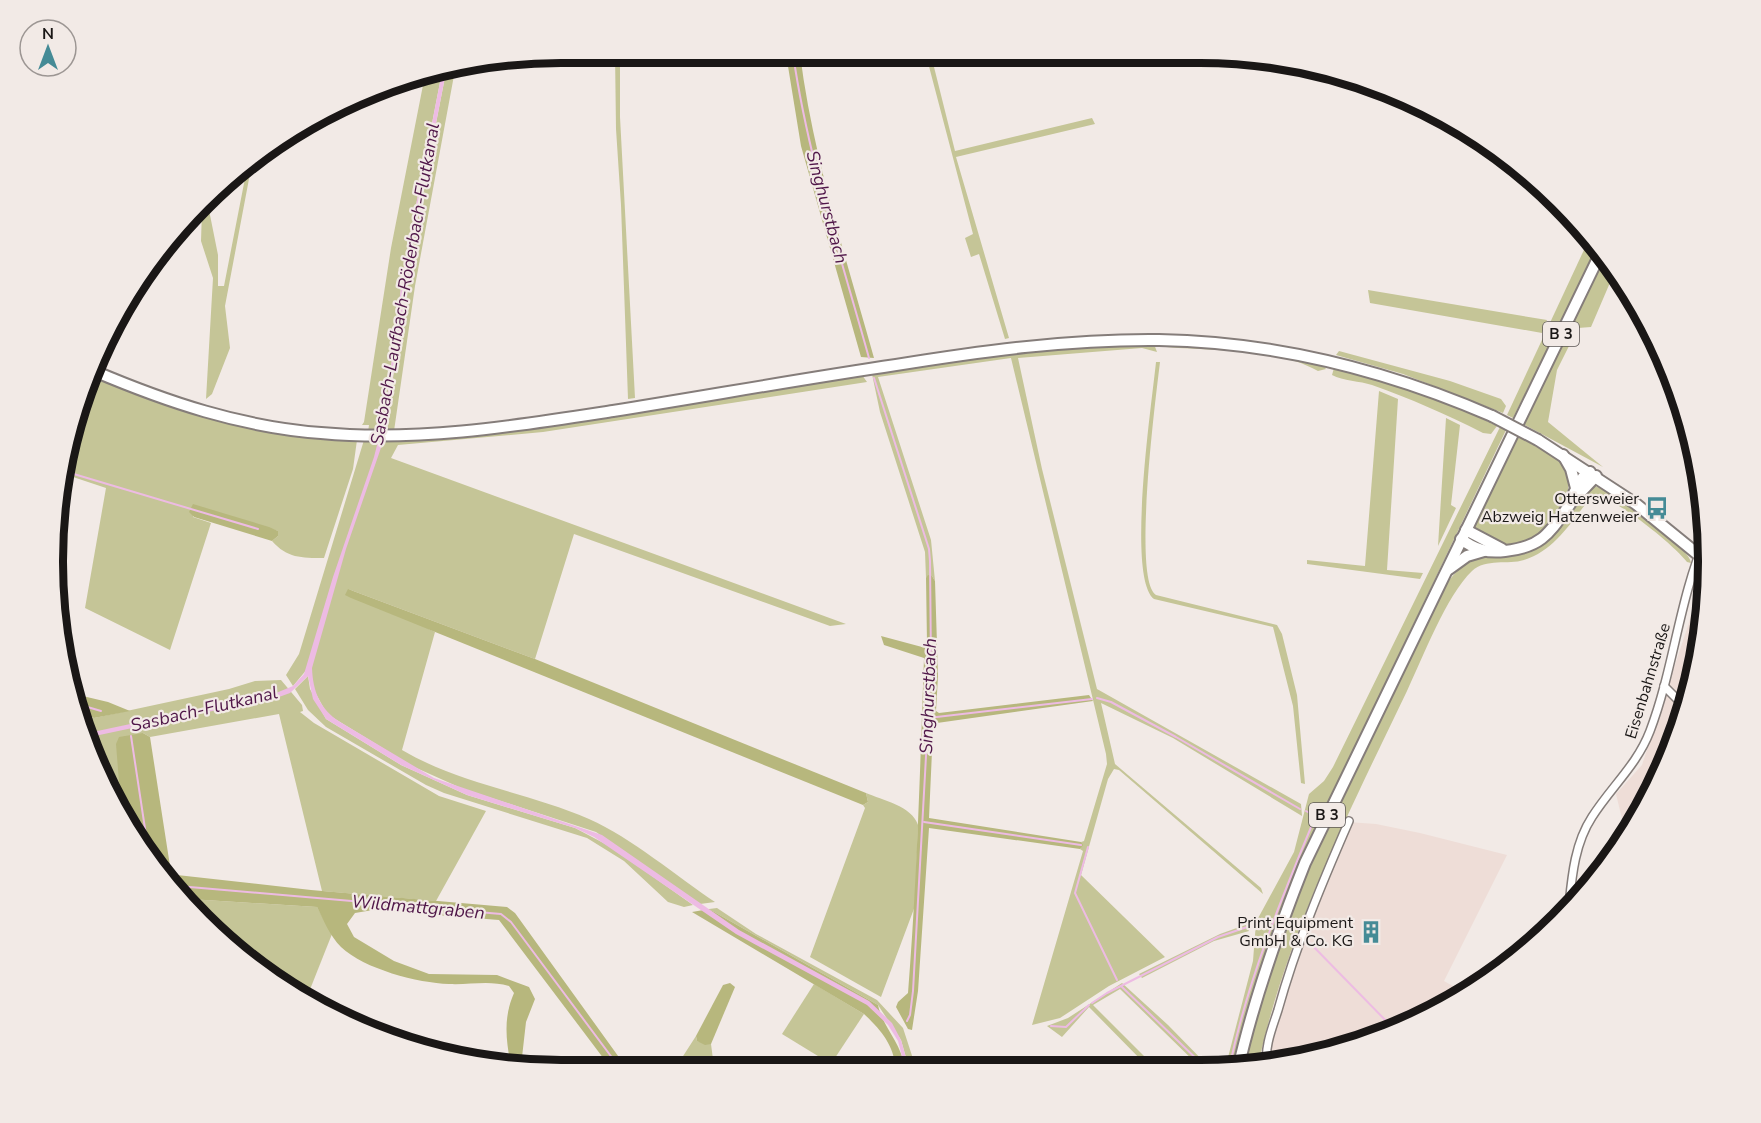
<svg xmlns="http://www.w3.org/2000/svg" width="1761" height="1123" viewBox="0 0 1761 1123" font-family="'Nunito Sans',sans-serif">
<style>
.built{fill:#eeddd7}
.green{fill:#c5c597}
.forest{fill:#b7b77d}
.water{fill:#edbbe3}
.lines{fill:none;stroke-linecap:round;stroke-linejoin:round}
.stream{stroke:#edbbe3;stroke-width:2}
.street-casing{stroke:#857d7a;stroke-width:10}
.secondary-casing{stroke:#857d7a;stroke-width:14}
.primary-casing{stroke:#857d7a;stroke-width:14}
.street{stroke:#fff;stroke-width:7}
.secondary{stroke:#fff;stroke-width:10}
.primary{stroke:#fff;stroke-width:10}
.secondary-bridge-casing{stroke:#857d7a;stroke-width:14;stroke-linecap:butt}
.secondary-bridge{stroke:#fff;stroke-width:10}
.labels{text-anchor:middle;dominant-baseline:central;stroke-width:4.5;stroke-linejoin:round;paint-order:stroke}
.shield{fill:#f2eae6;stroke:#5b5654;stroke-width:1.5}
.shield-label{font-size:15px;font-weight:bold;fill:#1a1716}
.poi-label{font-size:16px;fill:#1a1716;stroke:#f2eae6;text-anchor:end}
.street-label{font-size:16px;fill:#1a1716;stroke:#f2eae6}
.water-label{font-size:18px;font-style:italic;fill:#501749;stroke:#f2eae6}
.rim{fill:none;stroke:#1a1716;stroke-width:8}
</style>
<rect width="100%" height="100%" fill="#f2eae6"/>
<g class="built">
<polygon points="1703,580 1707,585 1707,595 1691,694 1656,787 1626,835 1616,794 1642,765"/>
<polygon points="1348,822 1376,824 1420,833 1507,855 1444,981 1465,993 1425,1018 1332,1053 1258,1065 1280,982 1299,925 1339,833"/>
</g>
<g class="green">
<polygon points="615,53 620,53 620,117 635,398 628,399 621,205 616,129"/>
<polygon points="926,55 931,55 955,151 1092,118 1095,124 956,157 1009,338 1005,339 979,254 971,257 965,238 973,234"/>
<polygon points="455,70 415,286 394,431 385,432 414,236 446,72"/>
<polygon points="442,72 403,272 385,414 380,432 368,432 369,425 362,425 364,422 391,248 425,75"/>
<polygon points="252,163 225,306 230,348 212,394 206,399 213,278 201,241 202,210 208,205 218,255 218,286 224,286 247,168"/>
<polygon points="1590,237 1598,248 1513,418 1507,415"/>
<polygon points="1604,257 1615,271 1591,327 1578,328 1557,370 1548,422 1603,467 1523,424"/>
<polygon points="1368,290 1547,320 1542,333 1370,303"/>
<polygon points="1154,344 1157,352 1142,348 1018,358 1042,469 1097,689 1301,804 1302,816 1173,738 1101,703 1115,764 1261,888 1263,894 1119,770 1114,769 1108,779 1081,875 1165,957 1109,986 1060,1018 1032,1025 1083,851 1080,849 1082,845 1081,842 1084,841 1107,764 1106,754 1011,358 878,377 931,540 935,581 932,576 926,578 925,552 880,412 872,374 1035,351"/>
<path d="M 1166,345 L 1251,351 L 1322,364 L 1326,369 L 1318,371 C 1277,348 1212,351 1166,347 Z"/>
<polygon points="1339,351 1450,381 1501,399 1506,406 1503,413 1403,374 1336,355"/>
<path d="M 1156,362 L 1160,362 C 1156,396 1132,580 1156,595 L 1277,625 L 1282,634 L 1297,695 L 1305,784 L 1301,783 L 1293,706 L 1273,627 L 1154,599 C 1126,577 1152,402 1156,362 Z"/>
<path d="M 1334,368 C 1391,379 1448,402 1497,426 L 1491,434 L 1483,433 C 1446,414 1411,399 1372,385 C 1360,381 1343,381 1332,375 Z"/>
<path d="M 92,375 L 151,399 L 357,440 L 353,469 L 324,558 C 301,558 287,558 272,541 L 278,536 L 278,531 L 193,505 L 193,517 L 211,523 L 170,650 L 85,608 L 106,488 L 67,475 L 80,398 Z"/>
<path d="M 862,375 L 867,382 L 543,432 L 398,445 L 391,458 L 846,624 L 830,626 L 574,534 L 535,659 L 348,589 L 435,632 L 402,750 C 462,785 527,792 589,819 C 632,838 676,876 715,902 L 700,904 L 596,832 L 461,788 L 412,766 L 327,714 L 315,692 L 308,668 L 293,686 L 286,675 L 299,654 L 364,440 L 389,442 L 461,437 L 541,428 Z"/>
<polygon points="1379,391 1398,399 1387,570 1423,573 1420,579 1307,564 1307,560 1365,566"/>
<polygon points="1446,418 1460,425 1451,505 1456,508 1438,546"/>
<polygon points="1500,427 1506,430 1304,854 1264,956 1234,1069 1225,1069 1253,961 1256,922 1294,852 1309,794 1324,781 1333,767"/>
<path d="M 1516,435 L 1536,446 L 1537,444 C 1550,453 1564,462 1568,478 C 1574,506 1530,555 1500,545 C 1492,542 1483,536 1476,531 L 1474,525 Z"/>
<path d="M 1591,485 C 1606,486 1692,549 1691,563 L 1687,562 C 1672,543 1619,501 1596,495 L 1592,496 C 1572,520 1556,550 1524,560 C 1508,565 1486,558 1472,571 C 1446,596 1423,657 1407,691 C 1349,812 1287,933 1258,1065 L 1243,1068 C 1277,898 1368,743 1443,589 C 1479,537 1488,570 1531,550 C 1557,539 1574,507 1591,485 Z"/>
<polygon points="308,676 310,689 326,719 401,765 467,795 575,828 611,847 693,905 684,907 668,902 624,861 587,838 444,793 426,785 326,727 308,710 295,689"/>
<polygon points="281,680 302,705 303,711 300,712 314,723 439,796 486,811 436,901 322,891 279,714 150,737 143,733 121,807 80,716 94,718 229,689 255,681"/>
<path d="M 866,793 C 882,800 912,806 918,825 L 915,906 L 881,997 L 810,957 L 865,808 L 863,805 L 868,802 Z"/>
<polygon points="189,899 317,907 332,934 307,997 251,965"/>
<polygon points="717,908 756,934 877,1000 903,1028 916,1068 909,1068 901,1040 878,1005 709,909"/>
<polygon points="1245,925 1248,926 1249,931 1214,941 1142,978 1139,974 1220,934"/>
<polygon points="1122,983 1168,1025 1211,1069 1202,1069 1120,989 1093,1005 1157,1069 1150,1069 1089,1007 1062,1037 1047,1026 1068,1018"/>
<polygon points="814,984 864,1014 831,1064 782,1034"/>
<polygon points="696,1036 697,1041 711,1044 714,1067 676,1067"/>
</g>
<g class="forest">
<path d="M 786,54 L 800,54 C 813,157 846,258 874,358 L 861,357 L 801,146 Z"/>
<polygon points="193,504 269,527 278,531 278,536 272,541 194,517 189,512"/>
<path d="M 928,575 L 932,576 L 935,581 L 938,676 L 936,711 L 939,713 L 1089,695 L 1093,701 L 937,723 L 933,729 L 929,818 L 1081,842 L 1083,845 L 1080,849 L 929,828 L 918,991 L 912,1030 L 908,1029 L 896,1007 L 898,1002 L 908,993 C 917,881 920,770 924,658 L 884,645 L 881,636 L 922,647 L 927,643 L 926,578 Z"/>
<polygon points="348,589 535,659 866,793 868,802 863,805 351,598 345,595"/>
<polygon points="70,693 108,702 130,711 94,718 78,712"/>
<path d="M 143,733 L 150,737 L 170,866 L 177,875 L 311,890 L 507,907 L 515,913 L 626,1067 L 610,1067 L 499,920 L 373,910 L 355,913 L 347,924 L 354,937 L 394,961 L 429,974 L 497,975 L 529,987 L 535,999 L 526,1022 L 521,1066 L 511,1066 C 506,1040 503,1018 514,993 L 509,986 C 489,980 470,985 449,984 C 418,983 364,969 341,947 C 330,936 324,921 317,907 L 189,899 L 138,844 L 121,807 L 116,744 L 119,737 Z"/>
<path d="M 709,909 L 878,1005 C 883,1028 901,1042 905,1068 L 896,1068 C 893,1044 881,1030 864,1014 L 692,912 Z"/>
<polygon points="730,983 735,987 711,1044 705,1045 697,1041 696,1036 723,985"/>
</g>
<path class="water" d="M 442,72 L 446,72 L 414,236 L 383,442 L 346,549 L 312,668 C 313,692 320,709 340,722 L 434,778 L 602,835 L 739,930 L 869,1001 L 892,1023 L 901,1040 L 909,1068 L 905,1068 L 898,1041 L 888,1025 L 867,1005 L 736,934 L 594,837 L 575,828 L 467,795 L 401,765 L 326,719 L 313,699 L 308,676 L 290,693 L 279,697 L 90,737 L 88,733 L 276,693 L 293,686 L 304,674 L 333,577 L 374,457 L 385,414 L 403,272 Z"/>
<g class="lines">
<g class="stream">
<path d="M 793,54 C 808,158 841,257 869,358"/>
<polyline points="874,378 929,549 930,561 931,666 913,991 910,1015 907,1021"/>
<polyline points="67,472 258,529"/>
<polyline points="1097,698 1111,702 1176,737 1300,809"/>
<polyline points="74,703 101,711"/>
<polyline points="928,718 1092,699"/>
<polyline points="131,736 149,855"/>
<polyline points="924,822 1081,845"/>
<polyline points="1088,847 1075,893 1117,980"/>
<polyline points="178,886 501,914 511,922 619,1067"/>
<polyline points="1254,927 1269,926"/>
<polyline points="1308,941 1394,1029"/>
<polyline points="1121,986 1207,1069"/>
<polyline points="1092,1003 1107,993 1218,937 1247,927"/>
<polyline points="1051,1026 1066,1027 1089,1005"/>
<path d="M 1229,1069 C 1247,982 1280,902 1314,820 L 1313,815 L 1306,811"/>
</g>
<g class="street-casing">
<g id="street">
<polyline points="1664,686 1686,708"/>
<path d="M 1569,905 C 1572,875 1575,843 1592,817 C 1611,787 1637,765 1650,731 C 1674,668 1679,599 1706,537"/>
<path d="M 1267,1064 C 1264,1047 1273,1026 1278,1010 C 1296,945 1322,883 1349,821"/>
</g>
</g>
<g class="secondary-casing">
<g id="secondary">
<path d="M 94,371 C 167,402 241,427 321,433 C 419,442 516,426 613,411 C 707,396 801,379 896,365 C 983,351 1071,339 1159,340 C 1276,342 1386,370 1492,416"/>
<polyline points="1538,440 1636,504 1706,561"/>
</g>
</g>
<g class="primary-casing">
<g id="primary">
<polyline points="1563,455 1571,469 1576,488"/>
<polyline points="1574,493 1583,477 1590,472"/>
<polyline points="1466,530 1502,549"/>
<path d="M 1461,539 C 1475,550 1488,553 1505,551 C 1543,547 1550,532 1570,504 C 1578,494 1588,485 1596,476"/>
<polyline points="1449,569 1467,556 1484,551"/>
<path d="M 1238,1069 C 1254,998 1278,931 1305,863 L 1601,252"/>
</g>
</g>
<use href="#street" class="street"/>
<use href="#secondary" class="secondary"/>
<use href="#primary" class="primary"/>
<g class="secondary-bridge-casing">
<polyline id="secondary-bridge" points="1492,416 1538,440"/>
</g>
<use href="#secondary-bridge" class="secondary-bridge"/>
</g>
<defs>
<g id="bus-bare" transform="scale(1.8)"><path d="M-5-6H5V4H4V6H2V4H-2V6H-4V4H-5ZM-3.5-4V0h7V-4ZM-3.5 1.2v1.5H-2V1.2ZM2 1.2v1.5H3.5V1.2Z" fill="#458b96" stroke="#f2eae6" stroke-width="2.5" paint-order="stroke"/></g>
<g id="building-bare" transform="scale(1.8)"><path d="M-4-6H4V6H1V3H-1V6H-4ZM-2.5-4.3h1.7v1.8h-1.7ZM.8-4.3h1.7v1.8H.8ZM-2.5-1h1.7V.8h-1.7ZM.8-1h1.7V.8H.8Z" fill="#458b96" stroke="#f2eae6" stroke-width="2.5" paint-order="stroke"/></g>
</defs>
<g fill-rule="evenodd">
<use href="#bus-bare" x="1657" y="508"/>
<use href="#building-bare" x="1371" y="932"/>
</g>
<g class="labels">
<g class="shield">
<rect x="1543" y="322" width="36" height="24" rx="4.5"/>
<rect x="1309" y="803" width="36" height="24" rx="4.5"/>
</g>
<g class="shield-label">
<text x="1561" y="334">B 3</text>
<text x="1327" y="815">B 3</text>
</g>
<g class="poi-label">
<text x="1639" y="499">Ottersweier<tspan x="1639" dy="18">Abzweig Hatzenweier</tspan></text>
<text x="1353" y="923">Print Equipment<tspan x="1353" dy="18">GmbH &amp; Co. KG</tspan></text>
</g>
<g class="street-label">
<text transform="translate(1648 681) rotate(-73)">Eisenbahnstraße</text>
</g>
<g class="water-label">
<text transform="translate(827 207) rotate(75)">Singhurstbach</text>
<text transform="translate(405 284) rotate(-80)">Sasbach-Laufbach-Röderbach-Flutkanal</text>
<text transform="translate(928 696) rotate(-88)">Singhurstbach</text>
<text transform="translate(204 709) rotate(-13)">Sasbach-Flutkanal</text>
<text transform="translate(418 907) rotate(5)">Wildmattgraben</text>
</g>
</g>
<path d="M0 0H1761V1123H0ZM561 63H1200A498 498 0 0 1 1698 561V562A498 498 0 0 1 1200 1060H561A498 498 0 0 1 63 562V561A498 498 0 0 1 561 63Z" fill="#f2eae6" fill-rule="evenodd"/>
<path class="rim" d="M561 63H1200A498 498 0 0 1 1698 561V562A498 498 0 0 1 1200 1060H561A498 498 0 0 1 63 562V561A498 498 0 0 1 561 63Z"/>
<g transform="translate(48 48)"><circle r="28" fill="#f2eae6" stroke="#9c9693" stroke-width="1.5"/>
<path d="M0-4.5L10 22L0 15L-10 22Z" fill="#458b96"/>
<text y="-9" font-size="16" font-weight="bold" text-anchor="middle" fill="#1a1716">N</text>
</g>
</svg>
